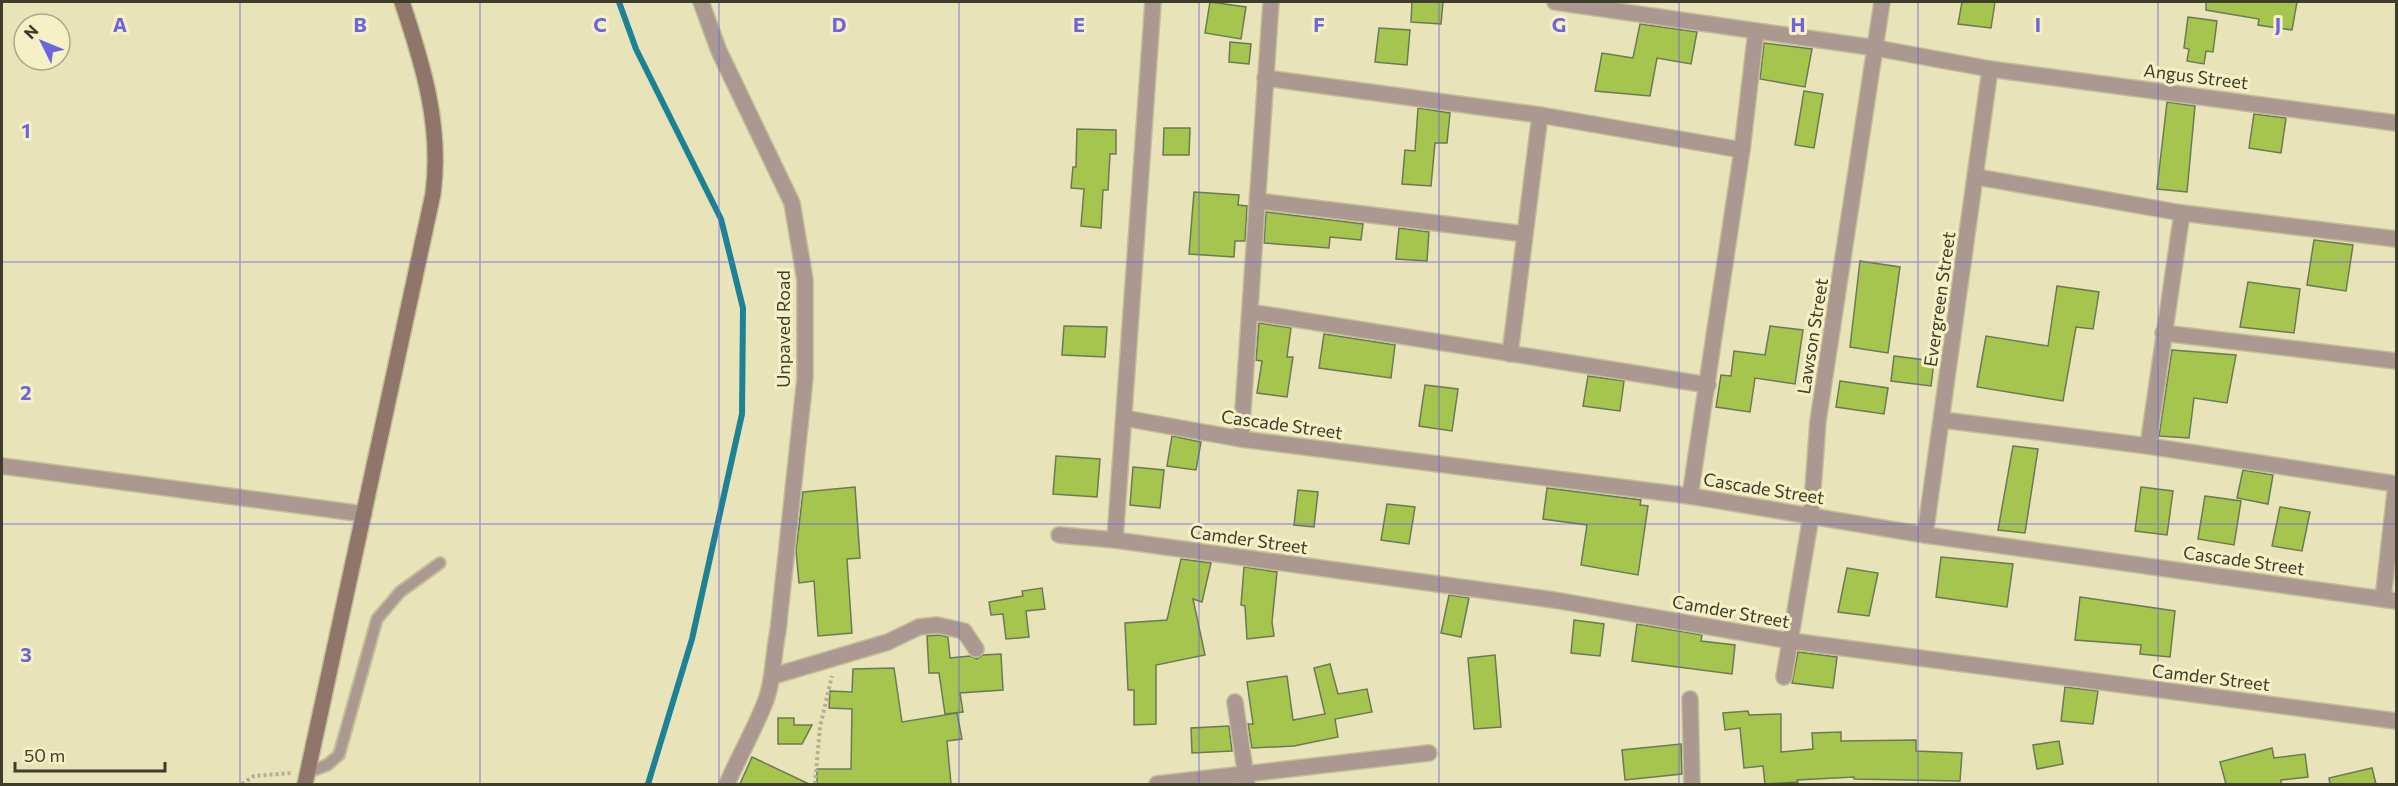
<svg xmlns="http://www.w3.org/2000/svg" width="2398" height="786" viewBox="0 0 2398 786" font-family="Commissioner,sans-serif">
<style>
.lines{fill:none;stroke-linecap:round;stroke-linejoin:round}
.stream{stroke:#1e8296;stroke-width:6}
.building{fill:#a5c54e;stroke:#6d7954;stroke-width:1.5}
.lane-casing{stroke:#c3be99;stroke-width:14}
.street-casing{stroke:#c3be99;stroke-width:18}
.secondary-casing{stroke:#c3be99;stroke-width:18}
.path{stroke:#b4b08d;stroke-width:4;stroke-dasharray:3 3;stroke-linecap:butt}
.lane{stroke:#ab9890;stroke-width:10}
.street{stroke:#ab9890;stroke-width:15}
.secondary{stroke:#90756a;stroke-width:15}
.grid{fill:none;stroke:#6d64de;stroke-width:1.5;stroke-opacity:0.55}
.labels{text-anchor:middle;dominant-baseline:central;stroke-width:6;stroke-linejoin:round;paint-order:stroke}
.street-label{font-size:18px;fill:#3e3c2a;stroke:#f5f0c5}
.grid-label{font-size:20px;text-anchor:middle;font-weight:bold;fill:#6d64de;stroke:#f5f0c5;stroke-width:6;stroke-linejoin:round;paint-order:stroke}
</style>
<rect width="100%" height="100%" fill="#e8e3b8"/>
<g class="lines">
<polyline class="stream" points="619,2 636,49 721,219 743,308 742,414 692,639 648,784"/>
</g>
<g class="building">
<polygon points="1210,2 1246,7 1241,39 1205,33"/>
<polygon points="1412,2 1443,2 1441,24 1411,22"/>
<polygon points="1962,2 1995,2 1991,28 1958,24"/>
<polygon points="2206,2 2297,2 2292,30 2258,25 2259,19 2206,10"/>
<polygon points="2188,17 2217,21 2213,52 2206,51 2204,64 2187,61 2189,49 2184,48"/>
<polygon points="1640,24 1697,32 1691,64 1657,58 1650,96 1595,91 1602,53 1633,58"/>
<polygon points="1379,28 1410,30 1407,65 1375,62"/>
<polygon points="1230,42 1251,44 1249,64 1229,62"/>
<polygon points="1764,43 1812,49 1805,87 1760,79"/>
<polygon points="1804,91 1823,94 1814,148 1795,145"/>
<polygon points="2167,102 2195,106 2187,192 2157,189"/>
<polygon points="1418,108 1450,113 1447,143 1435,143 1431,186 1402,184 1405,150 1415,151"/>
<polygon points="2254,114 2286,118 2281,153 2249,148"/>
<polygon points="1164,128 1190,128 1189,155 1163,155"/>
<polygon points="1077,129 1116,130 1116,154 1110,154 1108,190 1103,190 1101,228 1081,226 1084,189 1071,188 1073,167 1076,167"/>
<polygon points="1194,192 1239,195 1238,205 1247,206 1245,241 1235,241 1234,257 1189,254"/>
<polygon points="1266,212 1363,224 1361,240 1330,237 1329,248 1264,243"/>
<polygon points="1399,228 1429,232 1427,261 1396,259"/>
<polygon points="2314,240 2353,245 2346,291 2307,285"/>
<polygon points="1860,261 1900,267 1888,353 1850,347"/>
<polygon points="2248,282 2300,289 2294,333 2240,327"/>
<polygon points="2057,286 2099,292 2093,329 2076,327 2063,401 1977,387 1986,336 2048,346"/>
<polygon points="1259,323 1291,328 1287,357 1293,357 1287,397 1257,393 1262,361 1256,360"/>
<polygon points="1064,326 1107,327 1105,357 1062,355"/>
<polygon points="1770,326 1803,330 1795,384 1755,378 1750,412 1716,407 1721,375 1731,376 1734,351 1765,355"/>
<polygon points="1324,334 1395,345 1391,378 1319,368"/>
<polygon points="2172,350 2236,355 2227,403 2194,398 2189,438 2159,436"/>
<polygon points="1894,356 1934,361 1931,386 1891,381"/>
<polygon points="1588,376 1624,381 1620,411 1583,406"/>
<polygon points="1840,381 1888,388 1884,414 1836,407"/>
<polygon points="1425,385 1458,389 1452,431 1419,426"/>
<polygon points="1172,436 1201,442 1196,470 1167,466"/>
<polygon points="2013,446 2038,449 2025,533 1998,530"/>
<polygon points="1056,456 1100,459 1097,497 1053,494"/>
<polygon points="1133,467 1164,470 1160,508 1130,505"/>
<polygon points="2243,470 2273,475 2268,504 2237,498"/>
<polygon points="855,487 860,558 847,559 852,633 818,636 814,581 799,583 796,551 803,492"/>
<polygon points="2141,487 2173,491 2167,535 2135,531"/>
<polygon points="1547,488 1641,500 1640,505 1648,506 1638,575 1581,565 1587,525 1543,519"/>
<polygon points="1298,490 1318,492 1314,527 1294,525"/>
<polygon points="2205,496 2241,501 2234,545 2198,539"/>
<polygon points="1387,504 1415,507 1409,544 1381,540"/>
<polygon points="2280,507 2310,512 2302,551 2272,546"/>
<polygon points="1941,557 2013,564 2007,607 1936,597"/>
<polygon points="1181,559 1211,563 1202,602 1193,599 1205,655 1156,665 1156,724 1134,725 1134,690 1128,690 1125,623 1167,620"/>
<polygon points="1244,567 1277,572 1272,622 1274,636 1247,639 1245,606 1241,605"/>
<polygon points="1847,568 1878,573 1869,616 1838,612"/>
<polygon points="1042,588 1045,609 1026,611 1029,637 1006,639 1003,614 991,615 989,602 1023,596 1022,591"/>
<polygon points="1449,595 1469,598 1461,637 1441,633"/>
<polygon points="2080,597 2175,611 2170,657 2140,654 2141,645 2075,640"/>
<polygon points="1574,620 1604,624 1600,656 1571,653"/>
<polygon points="1637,624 1702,635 1701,641 1735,645 1732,674 1632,661"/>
<polygon points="939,635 948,637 950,658 970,656 977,659 983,655 1001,654 1003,690 960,693 963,712 945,714 939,673 929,673 927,636"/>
<polygon points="1798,652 1837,657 1833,688 1792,683"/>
<polygon points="1495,655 1501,727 1474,729 1468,658"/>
<polygon points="1330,664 1338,694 1367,689 1372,712 1335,719 1338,737 1294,746 1252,748 1248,724 1253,724 1247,682 1287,676 1293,720 1325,714 1314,668"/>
<polygon points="894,668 902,722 957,713 962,739 947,741 951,784 817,784 817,769 851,769 852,709 829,708 830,691 852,692 853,669"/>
<polygon points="2065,687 2098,691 2093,724 2061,721"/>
<polygon points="1748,711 1749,715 1781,714 1781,752 1813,749 1812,733 1841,732 1841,741 1916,740 1916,751 1962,753 1960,781 1854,779 1854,777 1797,780 1798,782 1765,784 1763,766 1744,768 1740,728 1725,730 1723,713"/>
<polygon points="778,718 794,718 794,725 812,725 802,744 778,744"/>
<polygon points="1229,726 1232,751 1192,753 1191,728"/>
<polygon points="2059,741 2063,764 2037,769 2033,745"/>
<polygon points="1681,744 1682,774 1625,780 1622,750"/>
<polygon points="2272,748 2274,758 2305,754 2308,777 2281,780 2281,784 2226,784 2220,762"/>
<polygon points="752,757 809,784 740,784"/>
<polygon points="2372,768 2376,784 2330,784 2329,778"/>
</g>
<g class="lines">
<g class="lane-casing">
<polyline id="lane" points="307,773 327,765 339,755 377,619 400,592 440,563"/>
</g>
<g class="street-casing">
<g id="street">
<path d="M 701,2 L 719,51 L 792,203 L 805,280 L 805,378 L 778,631 C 773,654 774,678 766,700 C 755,729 739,756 727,784"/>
<polyline points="1555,2 1876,48 1990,69 2396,123"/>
<polyline points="1265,78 1540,115 1742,150"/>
<polyline points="1977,177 2182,213 2396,239"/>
<polyline points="1258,201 1525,234"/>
<polyline points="1250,312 1708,385"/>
<polyline points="2163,333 2396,361"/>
<polyline points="1510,354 1540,115"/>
<polyline points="1124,418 1241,439 1690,496 1925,535 2396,601"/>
<polyline points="1943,420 2148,446 2396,484"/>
<polyline points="1241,439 1271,2"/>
<polyline points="2148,446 2182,213"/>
<polyline points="2,466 364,514"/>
<polyline points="1690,496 1742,150 1756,31"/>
<polyline points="1059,535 1115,540 1554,600 1791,641 2396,721"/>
<polyline points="1925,535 1990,69"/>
<polyline points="1115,540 1153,2"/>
<polyline points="2383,599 2396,484"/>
<polyline points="773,676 888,642 919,627 937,625 964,631 976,649"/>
<polyline points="1784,677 1811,516 1818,421 1882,2"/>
<polyline points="1690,699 1692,784"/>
<polyline points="1235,702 1247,784"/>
<polyline points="1157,784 1429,753"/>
</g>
</g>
<g class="secondary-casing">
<path id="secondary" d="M 305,784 L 433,194 C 442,126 423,65 402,2"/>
</g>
<g class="path">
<polyline points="242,784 254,776 292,773"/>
<polyline points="815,784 820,727 832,676"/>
</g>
<use href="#lane" class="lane"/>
<use href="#street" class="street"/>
<use href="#secondary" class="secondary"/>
</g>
<path class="grid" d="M 240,2 L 240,784M 480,2 L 480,784M 719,2 L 719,784M 959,2 L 959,784M 1199,2 L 1199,784M 1439,2 L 1439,784M 1679,2 L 1679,784M 1918,2 L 1918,784M 2158,2 L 2158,784M 2,262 L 2396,262M 2,524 L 2396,524"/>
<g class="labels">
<g class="street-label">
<text transform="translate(2196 76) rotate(7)">Angus Street</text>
<text transform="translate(1939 299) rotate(-82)">Evergreen Street</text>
<text transform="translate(783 329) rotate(-90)">Unpaved Road</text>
<text transform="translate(1812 336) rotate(-81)">Lawson Street</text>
<text transform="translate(1282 424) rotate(8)">Cascade Street</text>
<text transform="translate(1764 488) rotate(9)">Cascade Street</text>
<text transform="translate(1249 539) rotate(8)">Camder Street</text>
<text transform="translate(2244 560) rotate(8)">Cascade Street</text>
<text transform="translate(1731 611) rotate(10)">Camder Street</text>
<text transform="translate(2211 677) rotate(7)">Camder Street</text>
</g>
</g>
<g class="grid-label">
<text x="120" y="32">A</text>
<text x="360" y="32">B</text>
<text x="600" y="32">C</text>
<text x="839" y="32">D</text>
<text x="1079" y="32">E</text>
<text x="1319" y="32">F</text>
<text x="1559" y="32">G</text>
<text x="1798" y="32">H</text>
<text x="2038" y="32">I</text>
<text x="2278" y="32">J</text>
<text x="26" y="138">1</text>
<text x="26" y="400">2</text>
<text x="26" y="662">3</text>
</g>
<rect width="2398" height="786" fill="none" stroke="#3e3c2a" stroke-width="6"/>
<g transform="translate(42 42) rotate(313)"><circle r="28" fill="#f5f0c5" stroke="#aca887" stroke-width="1.5"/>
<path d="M0-4.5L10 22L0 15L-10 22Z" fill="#6d64de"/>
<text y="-9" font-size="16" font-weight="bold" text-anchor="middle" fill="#3e3c2a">N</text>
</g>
<path d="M15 762v9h150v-9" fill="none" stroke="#3e3c2a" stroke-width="3"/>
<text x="24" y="762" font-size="18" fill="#3e3c2a" stroke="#f5f0c5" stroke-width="4.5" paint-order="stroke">50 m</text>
</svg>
